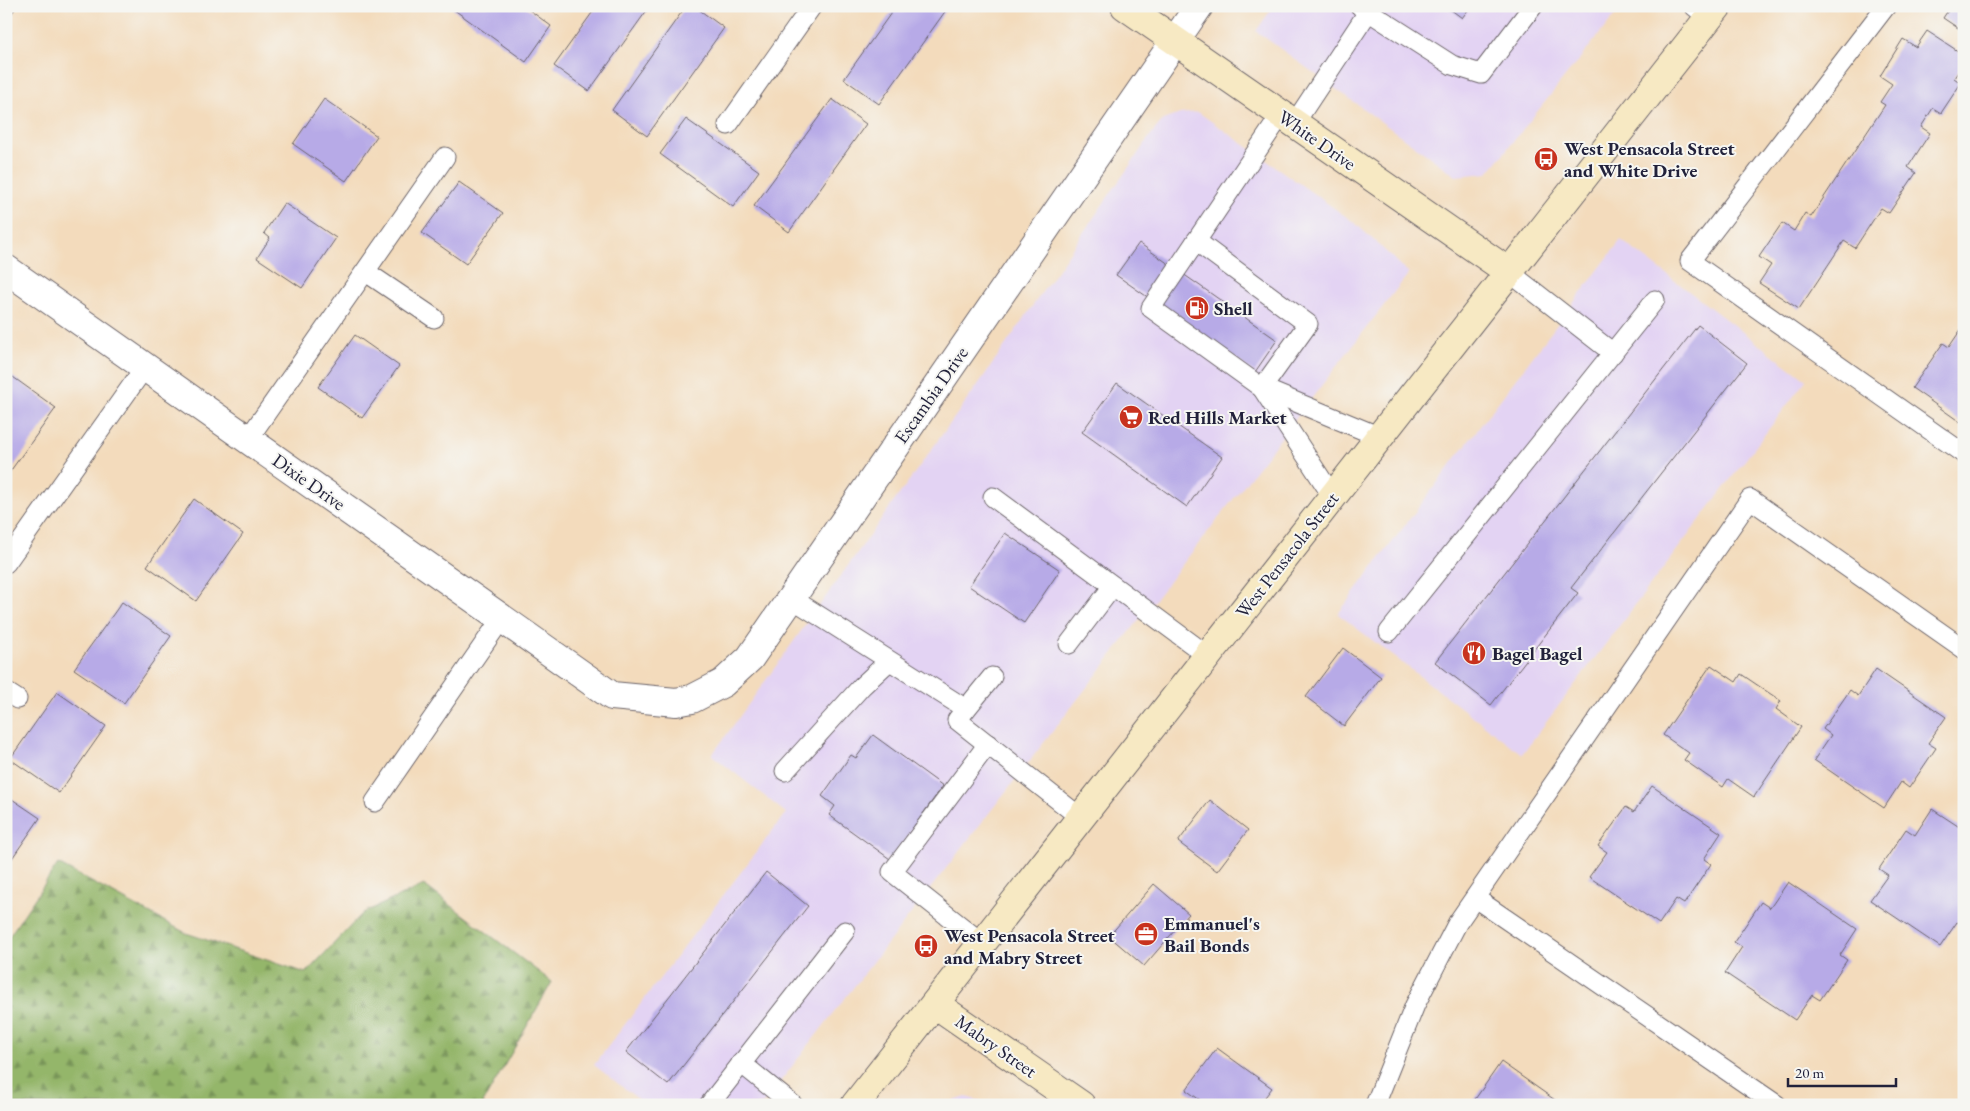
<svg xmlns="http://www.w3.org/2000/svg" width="1970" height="1111" viewBox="0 0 1970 1111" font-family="'EB Garamond',serif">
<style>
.built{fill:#e3d3f3}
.forest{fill:url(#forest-firs);stroke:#5b6c52}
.building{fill:#b7aae7}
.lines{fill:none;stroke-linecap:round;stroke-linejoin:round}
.lane-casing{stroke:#6b6368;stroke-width:21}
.street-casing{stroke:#6b6368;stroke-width:30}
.secondary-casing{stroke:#6b6368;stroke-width:30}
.lane{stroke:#fff;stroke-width:19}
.street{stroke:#fff;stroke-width:28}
.secondary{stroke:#f7e9c3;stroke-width:28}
.labels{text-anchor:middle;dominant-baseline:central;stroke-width:4;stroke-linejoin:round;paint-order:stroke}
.street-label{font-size:19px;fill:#22223b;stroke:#f6f6f2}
.poi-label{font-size:19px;font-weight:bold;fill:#22223b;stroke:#f6f6f2;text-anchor:start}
</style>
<defs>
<pattern id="forest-firs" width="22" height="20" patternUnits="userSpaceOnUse" patternTransform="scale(1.25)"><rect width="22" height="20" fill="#94b66a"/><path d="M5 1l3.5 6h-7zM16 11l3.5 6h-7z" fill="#789458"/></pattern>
</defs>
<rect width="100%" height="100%" fill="#f6f6f2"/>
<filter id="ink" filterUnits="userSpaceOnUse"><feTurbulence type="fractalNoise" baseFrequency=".02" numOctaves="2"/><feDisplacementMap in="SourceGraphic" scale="10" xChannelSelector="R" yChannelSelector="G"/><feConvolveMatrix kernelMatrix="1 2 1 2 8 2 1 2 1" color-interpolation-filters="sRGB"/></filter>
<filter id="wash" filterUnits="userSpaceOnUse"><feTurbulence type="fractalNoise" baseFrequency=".0096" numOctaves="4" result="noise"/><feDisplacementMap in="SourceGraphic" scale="20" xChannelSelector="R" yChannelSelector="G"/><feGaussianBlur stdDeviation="1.12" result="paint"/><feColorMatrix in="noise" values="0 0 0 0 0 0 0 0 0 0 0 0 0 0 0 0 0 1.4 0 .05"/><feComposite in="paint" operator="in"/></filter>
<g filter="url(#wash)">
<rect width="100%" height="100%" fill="#f3dbbc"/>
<g class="built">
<polygon points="1274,6 1622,6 1488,173 1456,176 1256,31"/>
<polygon points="1198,112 1355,223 1409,273 762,1105 646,1105 594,1065 786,813 712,755 980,382 1153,132 1163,120 1180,114"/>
<polygon points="1621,240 1806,380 1522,754 1338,614"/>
<polygon points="966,1097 983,1102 987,1105 951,1105 954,1101"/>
</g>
<polygon class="forest" points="58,864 186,933 306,973 363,913 424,885 552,982 483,1103 485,1105 6,1105 6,941"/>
<g id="blocks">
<g class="building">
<polygon points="6,6 16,7 6,22"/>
<polygon points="455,6 524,6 551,26 526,62 453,9"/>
<polygon points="597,6 650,6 589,91 554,66"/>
<polygon points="686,6 694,6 724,28 647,136 612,110"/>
<polygon points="896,6 949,6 879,104 844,79"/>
<polygon points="1446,6 1471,6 1462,18"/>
<polygon points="1951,6 1964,6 1964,32 1943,18"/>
<polygon points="1927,31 1964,55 1964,63 1954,78 1961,83 1941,113 1933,108 1921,127 1930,133 1908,167 1916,173 1889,213 1881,208 1855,248 1844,241 1799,309 1759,283 1771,265 1759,257 1782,223 1794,231 1805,213 1811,217 1885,105 1880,102 1892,84 1880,76 1903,39 1916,47"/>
<polygon points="324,99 377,136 346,181 293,144"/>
<polygon points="832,99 866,124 789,232 754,206"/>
<polygon points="686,119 759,171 733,207 660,154"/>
<polygon points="459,182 503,213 466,264 422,233"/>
<polygon points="284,203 336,238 302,288 257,258 270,238 264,233"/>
<polygon points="1139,243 1277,340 1255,372 1116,275"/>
<polygon points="1698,325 1747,363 1571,588 1578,593 1491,705 1435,662"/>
<polygon points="1964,325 1964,416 1960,422 1912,388 1943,343 1949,347"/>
<polygon points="355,335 399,366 362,418 318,387"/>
<polygon points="6,372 56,408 6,477"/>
<polygon points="1117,383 1222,457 1187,507 1082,432"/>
<polygon points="194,499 243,534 196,601 147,566"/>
<polygon points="1005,533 1060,570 1024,623 969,586"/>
<polygon points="122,602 171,636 124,703 74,669"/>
<polygon points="1343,648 1381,677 1344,726 1306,697"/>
<polygon points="1711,665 1736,682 1741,674 1781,701 1776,709 1801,727 1754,797 1728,779 1723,787 1684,760 1689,753 1663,735"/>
<polygon points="1876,669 1946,717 1928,743 1936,748 1909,788 1901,782 1884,808 1814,760 1831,735 1823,729 1850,690 1858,696"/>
<polygon points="57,692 106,726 59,793 10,759"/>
<polygon points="873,735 943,786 890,859 829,815 835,806 822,796 851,755 856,758"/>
<polygon points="1652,786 1721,833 1704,859 1711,864 1684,904 1676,899 1659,924 1589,877 1607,852 1598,846 1626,807 1634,812"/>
<polygon points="6,795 40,818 6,867"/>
<polygon points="1210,800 1248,830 1217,871 1178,842"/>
<polygon points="1932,809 1964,830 1964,926 1957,922 1940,947 1870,900 1888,875 1879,869 1906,829 1915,835"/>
<polygon points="766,872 808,906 668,1085 626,1052"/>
<polygon points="1788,882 1857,929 1840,955 1847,960 1820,1000 1812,995 1795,1020 1725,973 1742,947 1734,942 1761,902 1770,908"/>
<polygon points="1154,884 1189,914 1144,966 1109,936"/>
<polygon points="1217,1048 1272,1088 1259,1105 1207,1105 1186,1090"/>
<polygon points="1501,1062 1562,1105 1471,1105"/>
</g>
</g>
</g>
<g filter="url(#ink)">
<use href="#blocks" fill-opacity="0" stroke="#6b6368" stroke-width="1"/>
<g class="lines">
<g class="lane-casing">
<g id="lane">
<polyline points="1360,6 1452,65 1481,74 1533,6"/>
<polyline points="1694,6 1709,18"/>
<polyline points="1886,6 1690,261 1964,454"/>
<polyline points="1281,115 1151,308 1262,388 1380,437"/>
<polyline points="1294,124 1368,12"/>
<polyline points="728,125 812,6"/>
<polyline points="1196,241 1308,324 1262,388"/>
<polyline points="366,272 434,318"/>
<polyline points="1509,272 1613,353"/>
<polyline points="1262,388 1333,497"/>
<polyline points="248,439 445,157"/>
<polyline points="993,497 1208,656"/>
<polyline points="6,563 145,367"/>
<polyline points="791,598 966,709"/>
<polyline points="1389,632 1655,300"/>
<polyline points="1069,644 1113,586"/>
<polyline points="992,677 957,720 1081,818"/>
<polyline points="6,692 17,699"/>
<polyline points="785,771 862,686 889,661"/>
<polyline points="375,802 502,618"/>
<polyline points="1475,898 1777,1105"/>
<polyline points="982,943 892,872 988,744"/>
<polyline points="741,1063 793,1105"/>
<polyline points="709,1105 845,931"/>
<polyline points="1375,1105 1415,1005 1458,922 1750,499 1964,649"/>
</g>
</g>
<g class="street-casing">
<polyline id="street" points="6,269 612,696 676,702 692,699 723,683 750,658 1199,6"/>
</g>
<g class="secondary-casing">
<g id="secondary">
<polyline points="1125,6 1509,272"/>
<polyline points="935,1004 1081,1105"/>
<polyline points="855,1105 1718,6"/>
</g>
</g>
<use href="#lane" class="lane"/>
<use href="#street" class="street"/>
<use href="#secondary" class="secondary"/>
</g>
</g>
<defs>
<g id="bus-disc" transform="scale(1.25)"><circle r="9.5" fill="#c8321e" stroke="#f6f6f2"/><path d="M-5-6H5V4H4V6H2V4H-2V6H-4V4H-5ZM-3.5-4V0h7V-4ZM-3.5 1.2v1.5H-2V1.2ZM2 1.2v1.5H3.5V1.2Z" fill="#fff"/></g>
<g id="fuel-disc" transform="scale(1.25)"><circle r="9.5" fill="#c8321e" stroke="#f6f6f2"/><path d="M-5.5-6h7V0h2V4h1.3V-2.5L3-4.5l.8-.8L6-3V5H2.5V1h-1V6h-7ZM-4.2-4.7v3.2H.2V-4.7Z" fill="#fff"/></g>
<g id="supermarket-disc" transform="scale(1.25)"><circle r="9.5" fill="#c8321e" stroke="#f6f6f2"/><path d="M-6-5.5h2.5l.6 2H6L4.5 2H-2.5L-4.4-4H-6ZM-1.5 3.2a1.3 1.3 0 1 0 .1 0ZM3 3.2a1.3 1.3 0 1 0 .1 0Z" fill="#fff"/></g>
<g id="restaurant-disc" transform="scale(1.25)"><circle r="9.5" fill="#c8321e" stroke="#f6f6f2"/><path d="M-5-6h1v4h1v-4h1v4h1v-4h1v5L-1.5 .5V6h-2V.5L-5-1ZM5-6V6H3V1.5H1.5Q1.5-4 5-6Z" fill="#fff"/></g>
<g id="office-disc" transform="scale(1.25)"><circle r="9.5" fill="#c8321e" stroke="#f6f6f2"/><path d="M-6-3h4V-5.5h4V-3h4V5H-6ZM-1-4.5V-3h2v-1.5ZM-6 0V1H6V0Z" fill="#fff"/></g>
</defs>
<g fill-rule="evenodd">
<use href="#bus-disc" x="1546" y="159"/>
<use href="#fuel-disc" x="1197" y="308"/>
<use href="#supermarket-disc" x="1131" y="417"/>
<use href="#restaurant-disc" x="1474" y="653"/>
<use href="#office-disc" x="1146" y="934"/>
<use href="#bus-disc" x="926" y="946"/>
</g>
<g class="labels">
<g class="street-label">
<text transform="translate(1317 140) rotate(35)">White Drive</text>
<text transform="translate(931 395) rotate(-55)">Escambia Drive</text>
<text transform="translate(309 482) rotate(35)">Dixie Drive</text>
<text transform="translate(1287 555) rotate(-52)">West Pensacola Street</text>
<text transform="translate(996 1046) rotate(35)">Mabry Street</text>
</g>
<g class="poi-label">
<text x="1564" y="148">West Pensacola Street<tspan x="1564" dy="22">and White Drive</tspan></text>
<text x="1214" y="308">Shell</text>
<text x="1148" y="417">Red Hills Market</text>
<text x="1492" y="653">Bagel Bagel</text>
<text x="1164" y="923">Emmanuel's<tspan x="1164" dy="22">Bail Bonds</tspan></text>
<text x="944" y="935">West Pensacola Street<tspan x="944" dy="22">and Mabry Street</tspan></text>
</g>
</g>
<rect width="1970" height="1111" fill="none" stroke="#f6f6f2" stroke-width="25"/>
<path d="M1788 1078v8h108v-8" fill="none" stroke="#22223b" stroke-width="2.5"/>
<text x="1795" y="1078" font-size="15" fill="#22223b" stroke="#f6f6f2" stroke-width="4" paint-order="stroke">20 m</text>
</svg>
